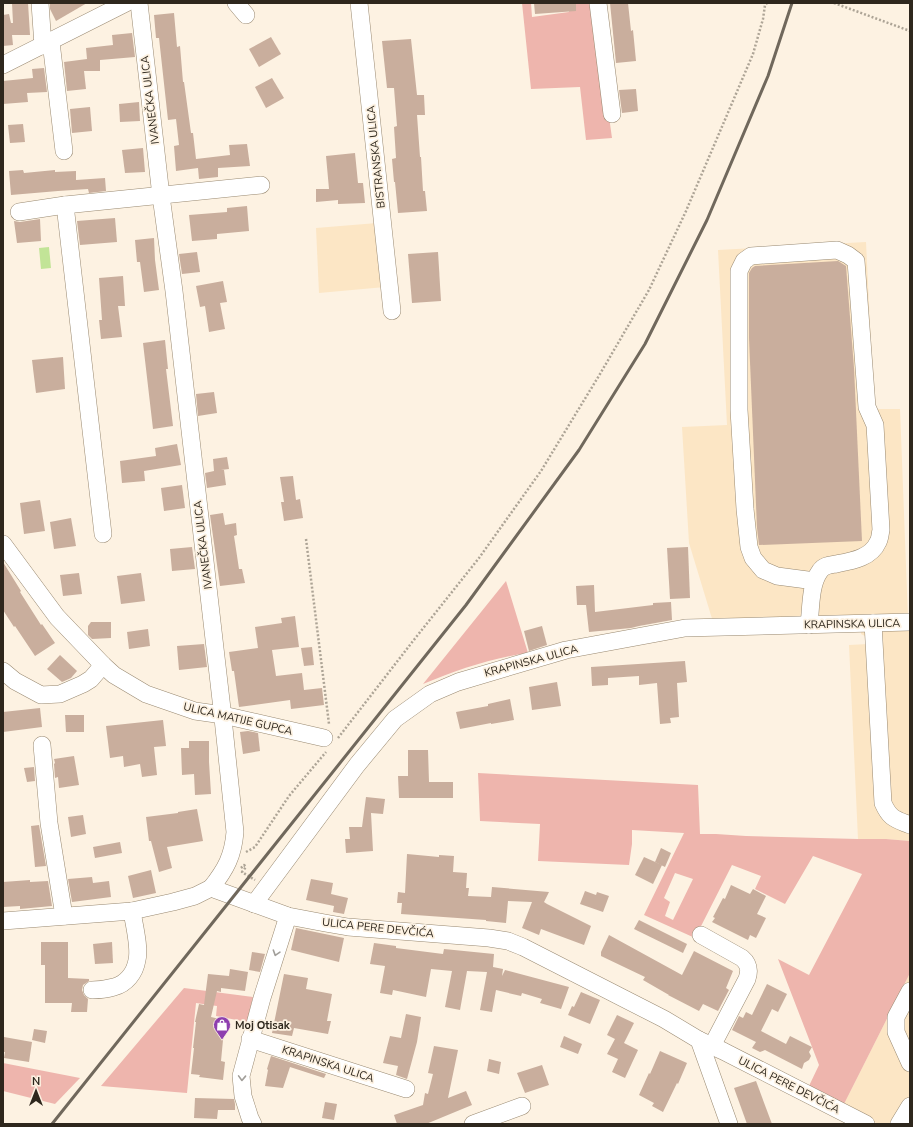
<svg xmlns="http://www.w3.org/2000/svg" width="913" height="1127" viewBox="0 0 913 1127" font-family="'Nunito Sans',sans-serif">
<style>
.built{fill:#fce6c5}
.green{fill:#eeb5ad;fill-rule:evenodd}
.water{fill:#c2e497}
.building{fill:#c9ae9d}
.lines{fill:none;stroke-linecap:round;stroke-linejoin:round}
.minor-casing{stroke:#998971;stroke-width:18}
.path{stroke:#ada496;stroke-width:2.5;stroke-dasharray:2 2;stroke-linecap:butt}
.minor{stroke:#fff;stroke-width:17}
.rail{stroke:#70685c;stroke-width:3}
.oneway{stroke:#a19e99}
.labels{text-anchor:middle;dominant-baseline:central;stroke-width:3.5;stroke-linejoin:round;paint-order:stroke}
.street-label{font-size:11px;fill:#2e271d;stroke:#fdf2e2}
.poi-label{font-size:11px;font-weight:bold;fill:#2e271d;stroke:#fdf2e2;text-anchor:start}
</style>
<rect width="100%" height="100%" fill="#fdf2e2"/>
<g class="built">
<polygon points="377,223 385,287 319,293 316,228"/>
<polygon points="866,242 874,409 900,409 908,618 910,618 910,841 886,839 858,839 849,645 868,644 867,640 865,636 861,634 862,617 713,622 689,543 682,427 727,425 718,250"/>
<polygon points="910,973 910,1124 878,1124 843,1106"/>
</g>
<g class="green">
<polygon points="522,3 531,3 532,17 569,12 568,3 593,3 612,138 586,140 580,87 531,89"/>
<path d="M 506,581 L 528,653 C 491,658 457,670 423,684 Z"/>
<path d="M 478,773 L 698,785 L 700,834 L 716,834 L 746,836 L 858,839 L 886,839 L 910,841 L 910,973 L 843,1106 L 808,1088 L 819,1065 L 778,959 L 809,975 L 862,874 L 813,856 L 785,904 L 755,889 L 761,876 L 732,865 L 695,938 L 644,915 L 684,833 L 632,830 L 632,844 L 629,865 L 538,861 L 540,824 L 480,821 ZM 675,873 L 693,879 L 673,920 L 665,916 L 670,902 L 664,898 Z"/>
<polygon points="184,988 253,997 247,1022 216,1016 217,1006 196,1003 187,1093 101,1086"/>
<polygon points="3,1063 80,1078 55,1104 3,1091"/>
</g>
<polygon class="water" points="49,247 51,268 41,269 39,248"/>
<g class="building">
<polygon points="12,3 28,3 30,35 12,35 13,45 3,46 3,15 9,14 11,23 13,23"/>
<polygon points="50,3 87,3 56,21 50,9"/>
<polygon points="534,3 576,3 576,11 535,14"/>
<polygon points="610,3 628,3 631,31 633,30 636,61 616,63"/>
<polygon points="174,13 177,47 180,46 183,82 184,82 191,133 193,133 196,159 230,155 229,145 247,144 250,166 218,168 218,177 199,179 198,168 176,171 174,146 179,145 176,119 168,120 159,38 156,38 154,15"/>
<polygon points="132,33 135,57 100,60 100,71 84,71 86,89 67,91 64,62 87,59 86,48 113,45 112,35"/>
<polygon points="271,37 281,54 259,67 249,49"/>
<polygon points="411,39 417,95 424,95 425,115 417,115 420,157 421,157 423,191 425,191 427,211 398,213 395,182 394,182 392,159 396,158 394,127 397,126 394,88 387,88 382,41"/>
<polygon points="44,68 47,92 27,93 28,102 3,104 3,81 33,78 32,69"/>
<polygon points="272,78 284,98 266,108 255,87"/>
<polygon points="636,89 638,111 622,113 619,90"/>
<polygon points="139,102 140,121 120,122 119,104"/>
<polygon points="90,107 92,131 72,133 70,109"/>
<polygon points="23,124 25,142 10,143 8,125"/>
<polygon points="143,148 145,172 125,173 122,150"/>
<polygon points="355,153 358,183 363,183 365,203 338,204 338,200 316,202 316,189 329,189 326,156"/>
<polygon points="23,170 24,173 55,170 55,172 76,171 76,180 105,178 106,191 89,193 88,189 58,191 11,195 9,171"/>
<polygon points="247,206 249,231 217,234 217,239 192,241 189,215 227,212 227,208"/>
<polygon points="115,218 117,242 80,245 77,221"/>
<polygon points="40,219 41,241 17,243 14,221 20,222"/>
<polygon points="154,238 155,260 159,290 144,292 140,262 137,262 135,240"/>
<polygon points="197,252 200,272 182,274 179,254"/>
<polygon points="438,252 441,301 412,303 408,254"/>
<polygon points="838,261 846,266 854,368 862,541 759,545 757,528 749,338 749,273 752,268 755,266"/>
<polygon points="123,276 125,306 118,306 122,337 101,339 99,320 102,320 99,278"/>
<polygon points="223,281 227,302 220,303 225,329 209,332 205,306 200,307 196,286"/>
<polygon points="165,340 168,369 166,369 173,426 153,429 143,343"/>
<polygon points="63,357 65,389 36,393 32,360"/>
<polygon points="214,392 217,413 198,416 196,394"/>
<polygon points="177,444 181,465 144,471 145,481 122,483 120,461 156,456 155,448"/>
<polygon points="227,457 229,469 221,470 224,470 226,485 207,488 205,473 214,471 213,459"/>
<polygon points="293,476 296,500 300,499 303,518 284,521 281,502 284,502 280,477"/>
<polygon points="182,485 185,508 164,511 161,488"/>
<polygon points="40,500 45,531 24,534 20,503"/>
<polygon points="223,513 225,525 236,523 237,535 234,536 239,569 242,569 245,583 220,586 210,515"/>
<polygon points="71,518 76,546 54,549 50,522"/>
<polygon points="192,547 195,569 172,571 170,549"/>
<polygon points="688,547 690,598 670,599 667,548"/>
<polygon points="3,562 21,591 20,592 41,625 42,624 55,643 35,656 15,626 14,627 3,610"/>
<polygon points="79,573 82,594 63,596 60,575"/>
<polygon points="141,573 145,601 121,604 117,576"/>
<polygon points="594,585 595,612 653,605 653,603 671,602 672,620 639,626 631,628 589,632 586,605 577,605 576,586"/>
<polygon points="295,616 299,647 272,650 276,676 302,673 304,690 322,688 324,705 291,709 290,700 239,707 234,671 232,671 229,652 258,648 255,627 282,623 281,618"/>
<polygon points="91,622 111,622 111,638 92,639 88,635 88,626"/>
<polygon points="542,626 547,645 529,651 524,631"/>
<polygon points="148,629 150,646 129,649 127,632"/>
<polygon points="204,644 207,667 179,670 177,646"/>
<polygon points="312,647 314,665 304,666 301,648"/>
<polygon points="60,655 77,671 71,678 62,682 47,669"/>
<polygon points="685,661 687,682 677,683 679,717 670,718 671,723 660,724 657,683 639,685 639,676 608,678 608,685 592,686 591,667"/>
<polygon points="557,682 561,706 532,710 529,687"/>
<polygon points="510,699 514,720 491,724 491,723 460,729 456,712 488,706 488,704"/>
<polygon points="40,708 42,727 3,732 3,712"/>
<polygon points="65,715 84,715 84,732 66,732"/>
<polygon points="163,720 166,746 154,747 157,775 142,777 140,764 124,767 123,756 110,758 106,726"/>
<polygon points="248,731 258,733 260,751 243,754 240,732"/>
<polygon points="189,741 209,741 209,762 211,794 195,795 194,774 182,775 181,748 189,748"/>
<polygon points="408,750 428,750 429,782 453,782 453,798 399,798 398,776 408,776"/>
<polygon points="74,756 79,785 59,788 58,777 55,778 54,764 55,763 54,759"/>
<polygon points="34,767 35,781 27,782 24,768"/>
<polygon points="366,797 385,799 383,814 371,813 373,851 346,853 345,839 350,839 349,827 362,827"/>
<polygon points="197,809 203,841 167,847 172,868 159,872 151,841 149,841 146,817 178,813 178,812"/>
<polygon points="83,815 86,834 71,837 68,817"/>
<polygon points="39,825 46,866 35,867 31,826"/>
<polygon points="120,842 122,853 95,858 93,847"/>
<polygon points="661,848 671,853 665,867 655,862"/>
<polygon points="407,854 439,857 439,855 454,856 453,872 467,873 466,888 469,888 468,896 491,897 492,887 549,892 544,902 547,904 591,926 584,945 541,929 539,935 522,928 532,902 508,901 506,923 486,921 486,920 401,914 402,903 397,903 398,892 405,893"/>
<polygon points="644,857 662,865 653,884 635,875"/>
<polygon points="151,870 156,893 133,898 128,876"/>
<polygon points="92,877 93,883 109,881 111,897 72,902 68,879"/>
<polygon points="311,879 333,883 331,894 348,898 344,914 333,912 334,906 306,900"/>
<polygon points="30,880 30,882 48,881 52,906 20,909 20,906 3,907 3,882"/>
<polygon points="731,885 750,894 753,889 766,896 757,914 766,918 756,938 750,935 748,940 712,922 715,918 713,917 723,898 725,899"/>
<polygon points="585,891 596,895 597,892 609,896 603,912 580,904"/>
<polygon points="639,920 687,944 683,953 634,929"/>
<polygon points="296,928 344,938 339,962 291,950"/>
<polygon points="609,935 682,975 694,951 733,971 726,988 729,990 718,1011 703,1004 699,1011 668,995 669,995 643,980 645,977 601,956 601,952"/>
<polygon points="41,942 68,942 68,978 89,979 89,981 83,985 82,990 84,995 88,999 87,1012 71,1012 72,1003 45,1003 45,965 41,965"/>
<polygon points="112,942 113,963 95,964 93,944"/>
<polygon points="374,943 396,946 396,948 443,954 444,949 494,954 493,967 503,969 502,976 505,970 569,987 561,1009 540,1003 542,999 522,993 521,996 496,990 492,1012 480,1010 487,972 467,971 460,1010 445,1007 452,971 431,969 426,997 393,990 392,995 380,993 385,966 370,964"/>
<polygon points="252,952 265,954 260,972 249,970"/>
<polygon points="230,969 248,972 245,991 221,988 221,992 217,991 211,1017 228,1021 223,1040 221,1061 225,1062 223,1080 199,1077 200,1075 191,1074 194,1048 193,1048 196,1022 195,1022 199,1004 204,1005 208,974 229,976"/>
<polygon points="284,974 308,978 306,989 332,994 327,1021 331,1021 328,1034 294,1028 292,1036 272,1033"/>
<polygon points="767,984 787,994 778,1012 772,1009 761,1031 786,1044 790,1036 812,1047 809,1052 811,1056 809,1060 804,1063 802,1069 765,1050 760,1052 752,1048 756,1042 732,1030 739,1016 743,1018 746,1012 752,1015"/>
<polygon points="581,992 600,1000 590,1024 568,1015 572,1006 574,1007"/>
<polygon points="406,1014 421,1017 417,1042 407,1079 396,1075 398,1066 383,1063 390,1036 401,1038"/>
<polygon points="617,1015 634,1023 624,1043 638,1050 625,1078 612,1072 618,1059 607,1054 615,1039 607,1035"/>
<polygon points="34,1029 47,1031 45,1043 32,1040"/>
<polygon points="564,1036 582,1044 578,1054 560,1047"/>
<polygon points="4,1037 32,1042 29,1062 4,1058 5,1052 3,1052"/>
<polygon points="434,1046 458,1050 448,1098 466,1091 472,1105 426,1124 397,1124 394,1115 423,1105 425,1093 428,1094 433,1074 428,1073"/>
<polygon points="660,1051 687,1063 678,1084 677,1083 663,1112 652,1106 654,1103 639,1095 649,1073 650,1074"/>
<polygon points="271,1056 326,1074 324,1078 290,1067 283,1088 265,1086 268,1070 267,1069"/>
<polygon points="489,1059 501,1062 499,1074 487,1071"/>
<polygon points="542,1065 549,1085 525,1093 517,1073"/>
<polygon points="756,1081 772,1124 747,1124 734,1088"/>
<polygon points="195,1098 234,1099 235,1104 235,1110 218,1110 217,1119 194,1118"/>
<polygon points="325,1102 337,1104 334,1120 322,1118"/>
</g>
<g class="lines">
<g class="minor-casing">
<g id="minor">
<polyline points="40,3 43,46"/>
<path d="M 139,3 L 161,196 L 174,291 L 222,709 L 235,832 C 233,856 226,869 211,888"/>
<polyline points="236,3 246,15"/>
<polyline points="359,3 392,311"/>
<polyline points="598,3 612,114"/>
<polyline points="51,42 64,151"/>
<polyline points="3,65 126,3"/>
<polyline points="19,212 65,205"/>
<polyline points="103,534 65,205 261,185"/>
<polyline points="3,544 57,617 103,665 114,675 146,694 195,711 223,715 324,738"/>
<path d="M 873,623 L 883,803 C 890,819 895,819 910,825"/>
<path d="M 809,625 C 811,609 810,584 820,571 C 824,565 830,565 836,564 C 852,561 871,558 878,542 C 880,539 880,534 881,530 L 875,425 L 867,407 L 856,261 L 848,255 L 837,250 L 751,256 L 744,261 L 739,271 L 739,410 L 745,509 L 749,547 L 753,558 L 763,570 L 777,576 L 815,581"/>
<polyline points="3,671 15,681 41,695 60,694 83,684 91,679 103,665"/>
<polyline points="42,745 49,823 64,916"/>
<polyline points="254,904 357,765 395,719 430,694 458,682 566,650 685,628 910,622"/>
<polyline points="3,921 132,911 173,902 195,896 211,888 288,916 325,923 348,927 489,938 508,941 523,947 664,1019 699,1040 723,1051 866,1124"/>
<path d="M 701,935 L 742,958 C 749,964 750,970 747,979 L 712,1046"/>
<path d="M 92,990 C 99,990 107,989 114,987 C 126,984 135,973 137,960 C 140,947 134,925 132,911"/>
<polyline points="910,991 896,1017 896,1032 910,1063"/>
<polyline points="250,1039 406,1089"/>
<polyline points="699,1040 729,1124"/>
<polyline points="253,1124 250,1118 243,1096 241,1076 262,998 288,916"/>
<polyline points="473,1124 522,1106"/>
<polyline points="899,1124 910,1106"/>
</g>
</g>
<g class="path">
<polyline points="834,3 910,31"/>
<polyline points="306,539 329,724"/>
<polyline points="338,738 413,641 479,558 541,471 600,374 649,290 686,211 753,54 763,19 765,5 767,3"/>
<polyline points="246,852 255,847 289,796 326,752"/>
<polyline points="241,868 244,865 246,867 242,872 255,880"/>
</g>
<use href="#minor" class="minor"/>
<polyline class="rail" points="52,1124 466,605 579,450 645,344 707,220 768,76 792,3"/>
</g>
<defs><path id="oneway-chevron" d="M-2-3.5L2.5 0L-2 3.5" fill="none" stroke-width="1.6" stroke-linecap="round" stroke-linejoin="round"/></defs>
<g class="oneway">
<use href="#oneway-chevron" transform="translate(276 953) rotate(108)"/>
<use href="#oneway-chevron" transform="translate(242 1078) rotate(92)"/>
</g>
<defs>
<g id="shop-pin" transform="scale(0.9)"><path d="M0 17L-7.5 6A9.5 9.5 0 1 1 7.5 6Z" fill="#8e3faf" stroke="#fdf2e2"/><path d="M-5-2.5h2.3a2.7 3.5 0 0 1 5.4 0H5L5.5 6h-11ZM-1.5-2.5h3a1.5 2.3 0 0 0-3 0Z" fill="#fff"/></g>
</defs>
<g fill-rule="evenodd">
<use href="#shop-pin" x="222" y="1025"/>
</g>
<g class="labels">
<g class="street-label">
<text transform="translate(150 100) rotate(-97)">IVANEČKA ULICA</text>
<text transform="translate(376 157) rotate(-96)">BISTRANSKA ULICA</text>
<text transform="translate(203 545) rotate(-97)">IVANEČKA ULICA</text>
<text transform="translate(852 624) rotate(-1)">KRAPINSKA ULICA</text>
<text transform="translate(531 661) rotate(-15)">KRAPINSKA ULICA</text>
<text transform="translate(238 719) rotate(13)">ULICA MATIJE GUPCA</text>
<text transform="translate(378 928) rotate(6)">ULICA PERE DEVČIĆA</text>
<text transform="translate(328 1064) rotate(18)">KRAPINSKA ULICA</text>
<text transform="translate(789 1085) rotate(27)">ULICA PERE DEVČIĆA</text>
</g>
<g class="poi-label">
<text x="235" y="1025">Moj Otisak</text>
</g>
</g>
<rect width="913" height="1127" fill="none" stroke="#2e271d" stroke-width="8"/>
<g transform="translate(36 1091)" stroke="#fdf2e2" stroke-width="3" paint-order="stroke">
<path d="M0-3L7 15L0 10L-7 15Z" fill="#2e271d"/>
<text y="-6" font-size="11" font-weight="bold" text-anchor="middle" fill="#2e271d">N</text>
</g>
</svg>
